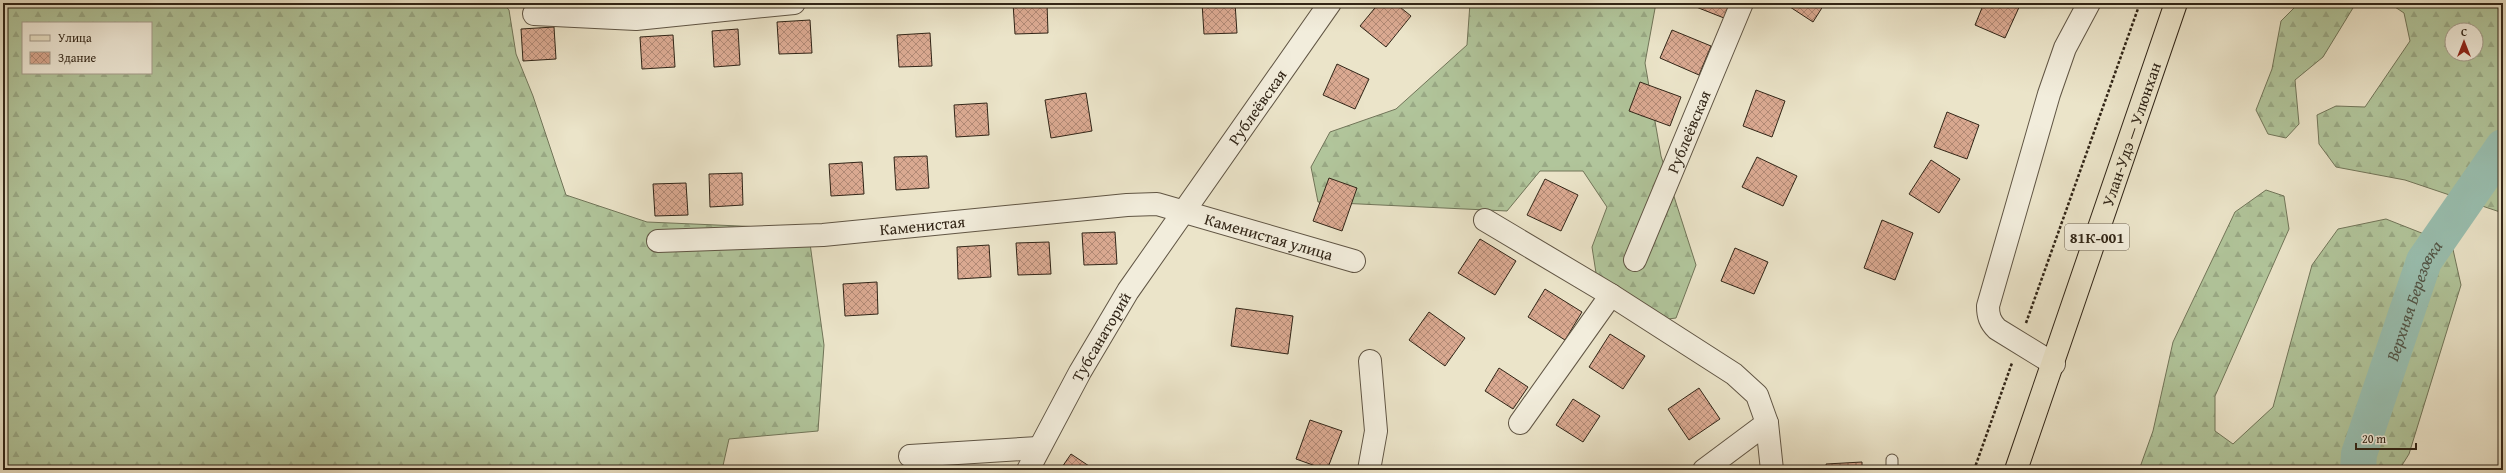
<svg xmlns="http://www.w3.org/2000/svg" width="2506" height="473" viewBox="0 0 2506 473" font-family="'Gentium Book Plus',serif">
<style>
.forest{fill:url(#forest-firs);stroke:#717559;fill-rule:evenodd}
.lines{fill:none;stroke-linecap:round;stroke-linejoin:round}
.river{stroke:#99bfb0;stroke-width:36}
.building{fill:url(#building-cross-hatch);stroke:#312517}
.service-casing{stroke:#605544;stroke-width:13}
.minor-casing{stroke:#605544;stroke-width:24}
.primary-casing{stroke:#312517;stroke-width:24}
.path{stroke:#312517;stroke-width:2.5;stroke-dasharray:3 2;stroke-linecap:butt}
.service{stroke:#f2eddc;stroke-width:11}
.minor{stroke:#f2eddc;stroke-width:22}
.primary{stroke:#ebe4c9;stroke-width:22}
.labels{text-anchor:middle;dominant-baseline:central;stroke-width:3;stroke-linejoin:round;paint-order:stroke}
.shield{fill:#f2eddc;stroke:#6b6152;stroke-width:1}
.shield-label{font-size:15px;font-weight:bold;fill:#312517}
.street-label{font-size:16px;fill:#312517;stroke:#f2eddc}
.water-label{font-size:17px;font-style:italic;fill:#505345;stroke:#f2eddc}
</style>
<defs>
<pattern id="forest-firs" width="22" height="20" patternUnits="userSpaceOnUse"><rect width="22" height="20" fill="#b1c59b"/><path d="M5 1l3.5 6h-7zM16 11l3.5 6h-7z" fill="#99a985"/></pattern>
<pattern id="building-cross-hatch" width="8" height="8" patternUnits="userSpaceOnUse"><rect width="8" height="8" fill="#daa991"/><path d="M0 0l8 8M0 8l8-8" fill="none" stroke="#b18975"/></pattern>
</defs>
<rect width="100%" height="100%" fill="#ebe4c9"/>
<filter id="stains"><feTurbulence type="fractalNoise" baseFrequency=".005" numOctaves="4"/><feColorMatrix values="0 0 0 0 .2 0 0 0 0 .09 0 0 0 0 .02 0 0 0 .5 -.17"/></filter>
<radialGradient id="worn" r=".72"><stop offset=".6" stop-color="#630" stop-opacity="0"/><stop offset="1" stop-color="#630" stop-opacity=".3"/></radialGradient>
<g class="forest">
<path d="M 3,3 L 503,3 L 509,10 L 516,54 L 533,96 L 566,195 L 647,222 L 808,229 L 824,345 L 818,431 L 729,439 L 722,470 L 3,470 ZM 23,23 L 151,23 L 151,73 L 23,73 Z"/>
<polygon points="1470,3 1656,3 1645,63 1661,156 1696,265 1676,318 1645,322 1600,299 1592,247 1607,207 1583,171 1540,171 1507,211 1318,202 1311,167 1330,132 1396,109 1467,45"/>
<polygon points="2299,3 2356,3 2323,57 2295,80 2299,124 2286,138 2268,134 2256,110 2272,69 2281,21"/>
<path d="M 2389,3 L 2503,3 L 2503,213 L 2405,180 L 2336,167 L 2319,144 L 2317,115 L 2336,106 L 2365,107 L 2410,41 L 2404,13 ZM 2452,30 L 2476,30 L 2476,54 L 2452,54 Z"/>
<polygon points="2266,190 2284,196 2289,229 2215,396 2215,431 2233,444 2273,407 2312,265 2338,229 2386,219 2452,245 2461,285 2409,454 2399,470 2139,470 2153,431 2173,342 2235,212"/>
</g>
<g class="lines">
<path class="river" id="s1" d="M 2358,470 L 2359,454 L 2424,261 L 2503,147"/>
</g>
<g class="building">
<polygon points="1013,3 1047,3 1048,33 1015,34"/>
<polygon points="1202,3 1235,3 1237,33 1204,34"/>
<polygon points="1379,3 1395,3 1411,16 1386,47 1360,26"/>
<polygon points="1686,3 1730,3 1724,18"/>
<polygon points="1788,3 1825,3 1813,22 1787,5"/>
<polygon points="1984,3 2021,3 2005,38 1975,25"/>
<polygon points="810,20 812,53 779,54 777,22"/>
<polygon points="554,27 556,59 523,61 521,29"/>
<polygon points="738,29 740,65 714,67 712,31"/>
<polygon points="1672,30 1711,46 1699,75 1660,58"/>
<polygon points="930,33 932,66 899,67 897,35"/>
<polygon points="673,35 675,67 642,69 640,37"/>
<polygon points="1337,64 1369,79 1355,109 1323,95"/>
<polygon points="1640,82 1681,97 1670,126 1629,111"/>
<polygon points="1756,90 1785,101 1772,137 1743,126"/>
<polygon points="1086,93 1092,131 1051,138 1045,100"/>
<polygon points="987,103 989,135 956,137 954,105"/>
<polygon points="1947,112 1979,125 1967,159 1934,147"/>
<polygon points="927,156 929,188 896,190 894,157"/>
<polygon points="1757,157 1797,176 1783,206 1742,187"/>
<polygon points="1931,160 1960,179 1939,213 1909,194"/>
<polygon points="862,162 864,194 831,196 829,164"/>
<polygon points="742,173 743,205 710,207 709,174"/>
<polygon points="1329,178 1357,188 1342,231 1313,221"/>
<polygon points="1545,179 1578,195 1561,231 1527,215"/>
<polygon points="686,183 688,215 655,216 653,184"/>
<polygon points="1882,220 1913,233 1895,280 1864,268"/>
<polygon points="1115,232 1117,264 1084,265 1082,233"/>
<polygon points="1480,239 1516,261 1495,295 1458,273"/>
<polygon points="1049,242 1051,274 1018,275 1016,243"/>
<polygon points="989,245 991,277 958,279 957,247"/>
<polygon points="1735,248 1768,262 1754,294 1721,281"/>
<polygon points="877,282 878,314 845,316 843,284"/>
<polygon points="1545,289 1582,312 1565,340 1528,317"/>
<polygon points="1236,308 1293,316 1288,354 1231,346"/>
<polygon points="1429,312 1465,338 1445,366 1409,340"/>
<polygon points="1610,334 1645,356 1623,389 1589,367"/>
<polygon points="1499,368 1528,387 1513,409 1485,391"/>
<polygon points="1699,388 1720,419 1689,440 1668,409"/>
<polygon points="1573,399 1600,416 1583,442 1556,425"/>
<polygon points="1310,420 1342,431 1327,470 1296,459"/>
<polygon points="1071,454 1095,470 1060,470"/>
<polygon points="1862,462 1862,470 1827,470 1826,464"/>
</g>
<g class="lines">
<g class="service-casing">
<polyline id="service" points="1892,470 1892,460"/>
</g>
<g class="minor-casing">
<g id="minor">
<polyline points="534,14 636,19 794,3"/>
<polyline points="1485,220 1611,295 1734,374 1757,395 1767,423 1772,470"/>
<path id="s2" d="M 658,241 L 823,235 L 1127,205 L 1157,204 L 1354,261"/>
<path id="s3" d="M 1635,260 L 1742,3"/>
<path d="M 2054,364 L 1997,329 C 1990,322 1988,316 1988,306 L 2049,94 L 2065,48 L 2089,3"/>
<polyline points="1520,423 1611,295"/>
<polyline points="910,456 1038,448"/>
<path id="s4" d="M 1028,470 L 1080,372 L 1128,291 L 1330,3"/>
<polyline points="1369,470 1376,431 1370,361"/>
<polyline points="1704,470 1767,423"/>
</g>
</g>
<g class="primary-casing">
<g id="primary">
<path id="s5" d="M 2016,470 L 2176,3"/>
</g>
</g>
<g class="path">
<polyline points="2026,323 2140,3"/>
<polyline points="1974,470 2012,363"/>
</g>
<use href="#service" class="service"/>
<use href="#minor" class="minor"/>
<use href="#primary" class="primary"/>
</g>
<g class="labels">
<rect class="shield" x="2065" y="224" width="64" height="26" rx="3"/>
<g class="shield-label">
<text x="2097" y="237">81К-001</text>
</g>
<g class="street-label">
<text stroke="none"><textPath href="#s4" startOffset="430">Рублеёвская</textPath></text>
<text stroke="none"><textPath href="#s3" startOffset="139">Рублеёвская</textPath></text>
<text stroke="none"><textPath href="#s5" startOffset="355">Улан-Удэ — Улюнхан</textPath></text>
<text stroke="none"><textPath href="#s2" startOffset="265">Каменистая</textPath></text>
<text stroke="none"><textPath href="#s2" startOffset="617">Каменистая улица</textPath></text>
<text stroke="none"><textPath href="#s4" startOffset="152">Тубсанаторий</textPath></text>
</g>
<g class="water-label">
<text stroke="none"><textPath href="#s1" startOffset="179">Верхняя Березовка</textPath></text>
</g>
</g>
<rect width="2506" height="473" fill="none" stroke="#ebe4c9" stroke-width="16"/>
<rect x="4" y="4" width="2498" height="465" fill="none" stroke="#312517" stroke-width="2"/>
<rect x="8" y="8" width="2490" height="457" fill="none" stroke="#312517"/>
<rect x="22" y="22" width="130" height="52" fill="#f2eddc" stroke="#a59d8d"/>
<rect x="30" y="35" width="20" height="6" fill="#ebe4c9" stroke="#a59d8d"/>
<text x="58" y="42" font-size="12" fill="#312517">Улица</text>
<rect x="30" y="52" width="20" height="12" fill="url(#building-cross-hatch)" stroke="#a59d8d"/>
<text x="58" y="62" font-size="12" fill="#312517">Здание</text>
<g transform="translate(2464 42)"><circle r="19" fill="#f2eddc" stroke="#a59d8d"/>
<path d="M0-3L7 15L0 10L-7 15Z" fill="#8f2418"/>
<text y="-6" font-size="11" font-weight="bold" text-anchor="middle" fill="#312517">С</text>
</g>
<path d="M2356 443v6h60v-6" fill="none" stroke="#312517" stroke-width="2"/>
<text x="2362" y="443" font-size="12" fill="#312517" stroke="#f2eddc" stroke-width="3" paint-order="stroke">20 m</text>
<rect width="100%" height="100%" filter="url(#stains)"/>
<rect width="100%" height="100%" fill="url(#worn)"/>
</svg>
